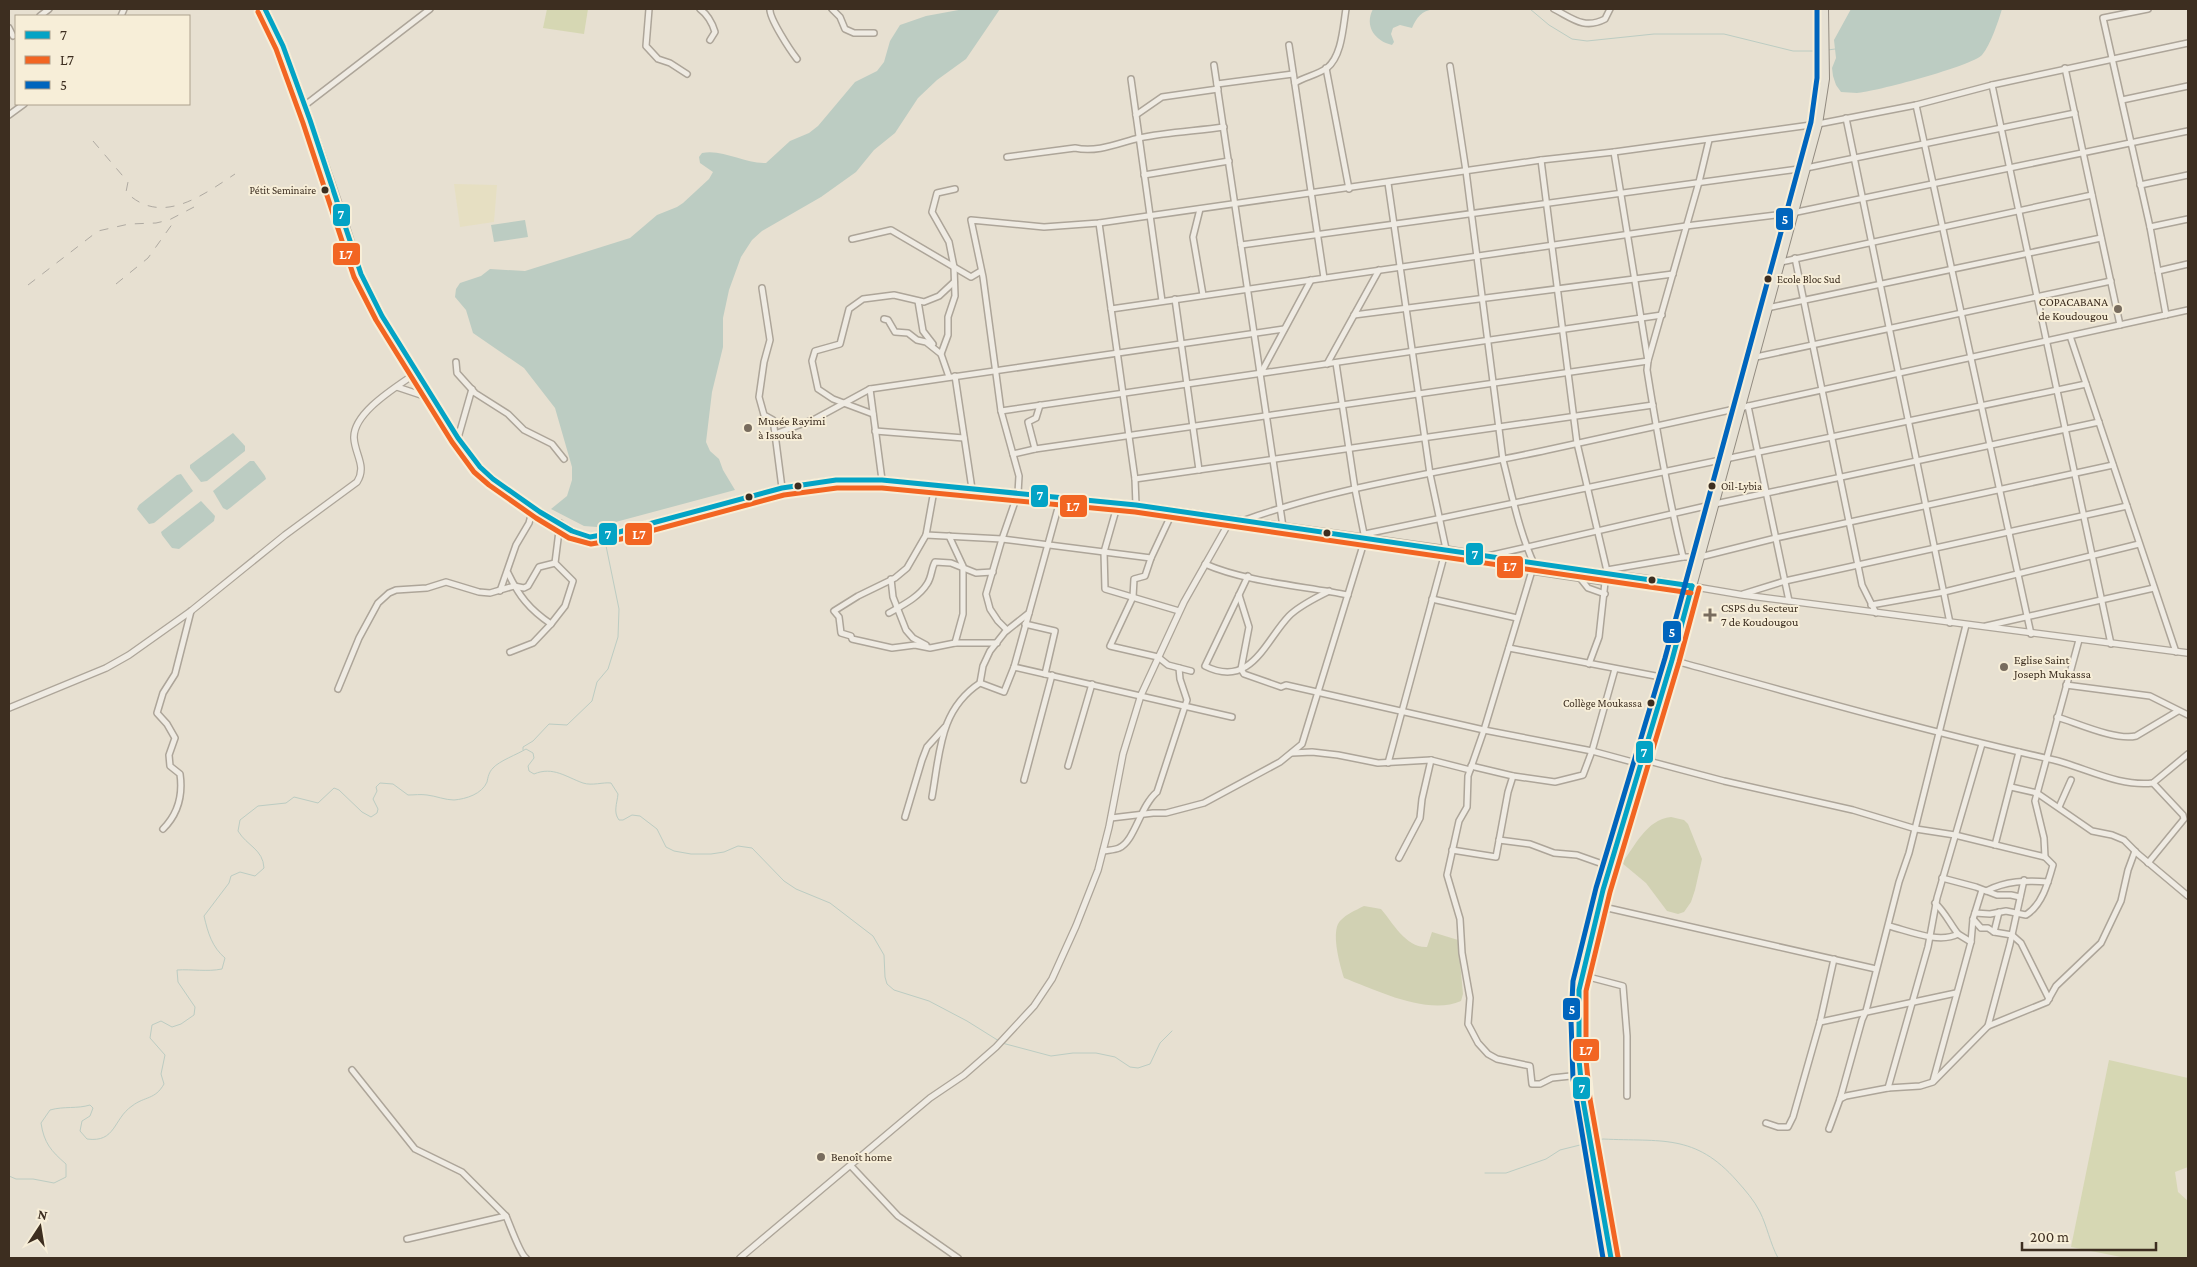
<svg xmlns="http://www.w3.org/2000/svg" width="2197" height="1267" viewBox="0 0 2197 1267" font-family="'Crimson Pro',serif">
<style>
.farmland{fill:#e6dfc2}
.green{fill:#d6d7b3}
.cemetery{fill:#d1d1b3}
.water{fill:#bcccc2}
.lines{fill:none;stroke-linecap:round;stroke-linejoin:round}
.stream{stroke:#bcccc2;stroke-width:1}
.minor-casing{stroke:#ada599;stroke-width:8}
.tertiary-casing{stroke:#ada599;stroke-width:8}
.primary-casing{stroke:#928b80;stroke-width:10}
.minor{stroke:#efebe3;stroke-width:5}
.tertiary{stroke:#efebe3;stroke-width:5.5}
.primary{stroke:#e6e1d4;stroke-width:8}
.rail{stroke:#afaaa2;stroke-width:1;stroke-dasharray:9 9;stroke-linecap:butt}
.bus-1-casing{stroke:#f7eed8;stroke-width:9}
.bus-2-casing{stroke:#f7eed8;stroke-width:9}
.bus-3-casing{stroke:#f7eed8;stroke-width:9}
.bus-1{stroke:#03a3c5;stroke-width:5}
.bus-2{stroke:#f26522;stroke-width:5}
.bus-3{stroke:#0065bd;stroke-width:5}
.bus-dot{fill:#3d2e20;stroke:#f7eed8;stroke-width:2}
.poi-dot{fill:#786c5e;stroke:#f7eed8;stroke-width:2}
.labels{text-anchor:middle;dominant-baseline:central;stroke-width:4;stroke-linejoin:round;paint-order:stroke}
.bus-label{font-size:11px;fill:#3d2e20;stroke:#f7eed8;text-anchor:end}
.poi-label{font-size:12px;fill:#3d2e20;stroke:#f7eed8;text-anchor:start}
.line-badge{stroke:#f7eed8;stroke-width:2}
.badge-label{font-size:14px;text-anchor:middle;font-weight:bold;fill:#fff}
</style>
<rect width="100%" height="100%" fill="#e7e0d1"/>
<polygon class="farmland" points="454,184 497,185 494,222 460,227"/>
<g class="green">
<polygon points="547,9 588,9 584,34 543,28"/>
<polygon points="2109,1060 2188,1078 2188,1167 2175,1172 2178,1192 2188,1201 2188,1258 2126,1258 2071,1247"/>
</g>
<g class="cemetery">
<path d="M 1671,817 L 1684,820 L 1688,824 L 1702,859 L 1695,890 L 1691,902 L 1684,912 L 1678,914 L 1667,911 L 1646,883 L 1622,863 C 1636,845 1646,820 1671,817 Z"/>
<path d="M 1364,906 L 1381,909 C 1393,923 1406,948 1427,947 L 1432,932 L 1458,940 L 1463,994 L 1461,1001 C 1428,1016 1376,990 1344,978 C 1340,965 1332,937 1338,924 C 1342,916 1356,910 1364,906 Z"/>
</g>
<g class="water">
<path d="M 964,9 L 1000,9 L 966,59 L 937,80 L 918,98 L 895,133 L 874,150 L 856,172 L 821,197 L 762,231 L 752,240 L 741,257 L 729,290 L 723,318 L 723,347 L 712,392 L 706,442 L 710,451 L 719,459 L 723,470 L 735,490 L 597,527 L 584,526 L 551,509 L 567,496 L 572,480 L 572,467 L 555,408 L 524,368 L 473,333 L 466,310 L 455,297 L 456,289 L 460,283 L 481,276 L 490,269 L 525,271 L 630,238 L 657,215 L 677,207 L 683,203 L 709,179 L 713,172 L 700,163 L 699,157 L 702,153 C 724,149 744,164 766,163 L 790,141 L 809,133 L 818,126 L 855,82 L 877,71 L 884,62 L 890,41 L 900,25 L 926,16 Z"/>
<path d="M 1373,9 L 1434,9 C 1421,11 1417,17 1412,28 L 1400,25 L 1393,28 L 1391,34 L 1394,42 L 1392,45 C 1375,41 1364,26 1373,9 Z"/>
<path d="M 1851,9 L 2002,9 C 1998,22 1991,44 1982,55 C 1972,66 1874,92 1857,93 C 1852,93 1846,92 1841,92 L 1836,85 L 1833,76 L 1832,68 L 1836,58 L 1834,40 Z"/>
<polygon points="525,220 528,237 494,242 491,225"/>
<polygon points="233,433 245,446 245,451 207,481 201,482 190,468 190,465"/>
<polygon points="250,461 254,461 265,476 266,479 230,508 227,510 223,508 213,491"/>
<polygon points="181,474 193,491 154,523 149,524 137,509 139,505 177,475"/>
<polygon points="201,501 215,516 214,521 179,549 172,548 162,535 161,532"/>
</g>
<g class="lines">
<g class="stream">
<polyline points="1530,9 1549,25 1572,39 1587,41 1654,34 1724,34 1793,51 1822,51"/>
<polyline points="1828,50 1835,49"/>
<polyline points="523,750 523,747 533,741 549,724 567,725 592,701 597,682 608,669 618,637 619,609 604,536"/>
<polyline points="1002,1043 1051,1056 1073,1053 1096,1053 1115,1057 1130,1067 1138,1068 1150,1064 1160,1043 1172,1031"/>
<path d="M 1594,1141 L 1603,1139 C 1661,1142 1695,1133 1737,1181 C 1745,1190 1754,1200 1760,1212 C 1767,1226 1770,1243 1778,1258"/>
<polyline points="1485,1173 1506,1173 1546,1159 1560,1150 1588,1143"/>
<path d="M 9,1176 L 16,1179 L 33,1179 L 54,1183 L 66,1177 L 66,1164 C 51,1151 44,1143 41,1123 L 50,1110 C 64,1106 77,1109 90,1105 L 93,1108 L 90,1116 L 82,1121 L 80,1131 L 87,1139 C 116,1143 113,1119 132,1106 C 145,1096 155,1100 164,1084 L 161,1074 L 165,1055 L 150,1038 L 152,1025 L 161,1021 L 172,1027 L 181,1024 L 194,1015 L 195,1007 L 178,982 L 177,970 C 192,969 207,972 222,969 L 225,958 C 212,947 208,933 204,916 L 229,883 L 231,876 L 240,872 L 255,876 L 264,868 C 263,849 247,846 238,831 L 240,820 L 258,806 L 286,803 L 294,797 L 318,803 L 334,788 L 339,790 L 362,812 L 371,817 L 377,813 L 378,809 L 373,799 L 377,791 L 376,787 L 380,783 L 393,784 L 408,795 C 415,795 420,794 427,795 C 436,796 445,800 454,800 C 466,799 482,794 487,782 C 488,777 489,772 493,768 C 499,761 518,754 526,749 L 533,753 L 534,758 L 528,766 L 529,771 L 534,774 C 553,766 566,777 583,783 C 592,786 603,782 611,783 L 618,794 C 617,804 613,812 619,820 L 623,820 L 632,815 L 640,816 L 657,829 L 666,847 L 674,851 L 691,854 L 711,854 L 724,852 L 738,846 L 752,848 L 784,881 L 796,889 L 830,903 L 873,936 L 884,955 L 885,977 L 887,984 L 894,990 L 929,1001 L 967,1021 L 999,1041"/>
</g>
<g class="minor-casing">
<g id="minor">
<polyline points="649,9 646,46 658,59 670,63 687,74"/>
<path d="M 700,9 C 708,15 712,22 715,32 L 710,40"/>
<path d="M 770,9 C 769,18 790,50 797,59"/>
<polyline points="832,9 840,17 845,29 854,33 874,33"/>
<path d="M 1554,9 C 1572,18 1584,30 1605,19 L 1610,9"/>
<polyline points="2148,9 2103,18 2150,227 2166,315"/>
<polyline points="40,16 49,9"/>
<polyline points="121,16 124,9"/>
<polyline points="9,28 13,36"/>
<polyline points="1289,45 1324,278"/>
<polyline points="1214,65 1283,527"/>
<path d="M 1450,66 L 1466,171 L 1503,460 C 1512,495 1519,531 1534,564 L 1484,730 L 1468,776 L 1467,807 L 1459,821 L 1447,875 L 1460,919 L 1462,953 L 1470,998 L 1468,1024 L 1478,1043 L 1488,1054 L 1497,1059 L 1530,1066 L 1532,1084 L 1540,1084 L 1552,1078 L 1580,1075"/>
<polyline points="1326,68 1349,189"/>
<polyline points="2065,68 2120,325"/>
<polyline points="1131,79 1162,301"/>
<path d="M 1295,83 C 1304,77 1317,75 1327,68 C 1342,56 1343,27 1346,9"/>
<polyline points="1217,84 1293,74"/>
<polyline points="1992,85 2111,644"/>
<polyline points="2122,100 2188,86"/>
<polyline points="1916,105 2031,634"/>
<polyline points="304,106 430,9"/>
<polyline points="9,115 24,104"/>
<polyline points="1136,115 1162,97 1218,89"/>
<polyline points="1846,118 1950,623"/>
<path d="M 1614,152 L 1648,361 L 1647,370 C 1657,433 1668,495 1683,557"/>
<path d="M 1007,157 L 1075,148 C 1097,153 1119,143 1139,138 C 1167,132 1196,131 1224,127"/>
<polyline points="1541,160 1577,443 1607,571"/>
<polyline points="1144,175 1229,161"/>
<polyline points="1388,183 1430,474 1446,549 1388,763"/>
<polyline points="2140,185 2188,175"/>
<polyline points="1200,209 1193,237 1203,295"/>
<polyline points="1099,223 1135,479 1136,505"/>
<polyline points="2150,227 2188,219"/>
<polyline points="852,239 891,230 971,277 981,271"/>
<polyline points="1241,245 1806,168 2075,113"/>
<polyline points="1795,258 1862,585 1876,613"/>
<polyline points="1781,262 2092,195"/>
<polyline points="2158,271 2188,264"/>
<polyline points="762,288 770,340 764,362 759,397 764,415 773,420 775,434"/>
<polyline points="1175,299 1199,470"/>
<polyline points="918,301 923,331 933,344"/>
<polyline points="1767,308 2101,238"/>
<polyline points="1111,309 1686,226 1792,213 2188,131"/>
<polyline points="1354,315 1673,274"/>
<polyline points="884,319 888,320 895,332 908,333 917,340 926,342 941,354"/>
<polyline points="2070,336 2176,652"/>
<polyline points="1756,357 2111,281"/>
<polyline points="456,362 457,373 475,393 508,414 524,430 552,444 564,459"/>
<polyline points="1327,364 1379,270"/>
<polyline points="1261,373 1311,280"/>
<polyline points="955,376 972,489"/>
<polyline points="949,377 941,354 948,335 948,317 955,296 954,267 949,242 932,212 937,193 955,189"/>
<polyline points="870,389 882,480"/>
<polyline points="1748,406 1789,601"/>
<polyline points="1001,411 1662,315"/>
<polyline points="873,414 833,399 818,389 812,361 815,351 840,344 849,309 863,299 894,295 924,302 939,296 954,282"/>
<polyline points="875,431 964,438"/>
<polyline points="458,438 472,389"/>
<polyline points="1035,449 1028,422 1036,418 1040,405"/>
<polyline points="1013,454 1035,449 1648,361 1699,182 1709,140"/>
<polyline points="1135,479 1653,405"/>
<polyline points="935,485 926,535 907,568 895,578 858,596 834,611 839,617 841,633 851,636 852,639 892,648 915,645 930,648 955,643 997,643"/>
<polyline points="782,488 775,434 815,419 870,389 1284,329"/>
<polyline points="1118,503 1104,552 1105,589 1179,611"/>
<polyline points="1173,511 1151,558 1145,576 1134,579 1133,597 1110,646 1158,657 1168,665 1191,671"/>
<path d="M 1245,520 C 1342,485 1447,472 1547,450 C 1761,403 1975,357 2188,310"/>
<polyline points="1365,534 2086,384"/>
<polyline points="926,535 1002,539 1151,558"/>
<polyline points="949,536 963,566 963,614 955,643"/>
<polyline points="1488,556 1715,504 2099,422"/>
<path d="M 1205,564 C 1246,582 1303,586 1348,595"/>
<polyline points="1607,570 1683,557 1700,557 1776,538 2113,465"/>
<polyline points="1532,571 1605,582 1599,637 1589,664"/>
<path d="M 508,573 C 519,596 529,609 551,624"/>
<path d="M 1248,576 L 1205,666 C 1251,689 1265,641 1289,616 C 1300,605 1316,598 1329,591"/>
<polyline points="1580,578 1588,588 1605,594"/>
<polyline points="891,579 893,597 906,630 913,638 926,645"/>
<polyline points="500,591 516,545 529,523 533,508"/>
<polyline points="1743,594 1785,581 2127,506"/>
<polyline points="1239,595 1249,627 1241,669 1244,674 1281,687 1286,685 1484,730 1592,751 1640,764"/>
<polyline points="1432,599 1517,618"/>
<polyline points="1871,605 1944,592 2139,544"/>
<path d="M 889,613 C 903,605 919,597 927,584 C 932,577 931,569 935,562 L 951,563 L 976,573 L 993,572"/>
<polyline points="1025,624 1055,631 1045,674"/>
<polyline points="1986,626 2154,588"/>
<polyline points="1007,630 998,621 990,609 986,594 1002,539 1018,493 1019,476 1001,411 983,277 971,220 1044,227 1099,223 1541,160 1614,152 1818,124 1916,105 1992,85 2188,43"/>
<polyline points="1509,648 1666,678"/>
<polyline points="510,652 533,643 551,624 565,606 573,581 555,563 560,523"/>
<path d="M 1672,660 C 1799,695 1925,731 2054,760 C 2086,768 2119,787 2153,783 L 2188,754"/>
<polyline points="1014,667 1232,717"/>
<polyline points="980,683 983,666 990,651 1005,632 1029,613 1061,497"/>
<polyline points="2066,685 2150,696 2188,715"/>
<polyline points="338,689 359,638 378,603 389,593 396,590 427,588 446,582 479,592 490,593 514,586 524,588 528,586 539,567 555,563"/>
<path d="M 2057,717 C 2077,723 2116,741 2136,736 L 2178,711"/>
<polyline points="1292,753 1312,752 1338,755 1378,763 1431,760 1470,770"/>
<polyline points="1641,759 1724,781 1853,810 1916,829 1955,835 2045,857 2044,838 2035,801 2079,640"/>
<polyline points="1068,766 1092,684"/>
<polyline points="1471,766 1513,776 1555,782 1583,775 1592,751 1615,669"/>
<polyline points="1024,780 1052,675"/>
<polyline points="2011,787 2037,793 2092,831 2112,835 2124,840 2138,854 2188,896"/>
<path d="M 932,797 C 940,753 939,710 980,683 L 1004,692 L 1014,667 L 1029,613"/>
<polyline points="2059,807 2071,780"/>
<polyline points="905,817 922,760 927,747 945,727"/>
<polyline points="1111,818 1153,813 1166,813 1204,803 1280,762 1302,744 1365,539 1355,489 1336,363"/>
<path d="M 163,829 C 178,814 183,795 180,774 L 170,766 L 169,755 L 175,738 L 167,724 L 157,713 L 163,693 L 175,674 L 191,611"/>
<polyline points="1499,840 1530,844 1554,853 1577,855 1611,867"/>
<polyline points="1995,845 2019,752"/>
<polyline points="1452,850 1496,857 1508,792 1513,776"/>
<path d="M 1103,851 C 1108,850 1115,850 1119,848 C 1135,841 1140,806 1157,792 L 1187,700 L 1180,679 L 1179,668"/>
<polyline points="1399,858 1420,818 1422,799 1431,760"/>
<polyline points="2148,863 2184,819 2183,815 2153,783"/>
<polyline points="1942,878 1976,887 1997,895 2011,895 2020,897"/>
<path d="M 1986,891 C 2006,881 2026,880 2048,882"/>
<path d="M 1935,903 C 1945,912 1950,924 1958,934"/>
<polyline points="1599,906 1876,969"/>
<path d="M 1975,913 L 1990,914 L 2006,911 L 2026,915 C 2042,905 2048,883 2053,865 L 2045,857"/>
<polyline points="1973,919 1981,928 1988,928 1994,932 2012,935 2021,943 2049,999"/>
<path d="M 1889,926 C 1909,931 1939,944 1958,934 L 1971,942"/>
<polyline points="1994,932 1999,912"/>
<polyline points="1581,975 1623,986 1627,1036 1627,1096"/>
<polyline points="1820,1022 1956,993"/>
<polyline points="1988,1026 2010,944 2024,880"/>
<polyline points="352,1070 415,1149 462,1172 506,1216 407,1239"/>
<polyline points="1933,1081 1971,942 1973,919 1982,890"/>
<polyline points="1888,1088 1928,947 1937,898 1982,744"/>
<polyline points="1840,1099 1846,1096 1888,1088 1920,1086 1933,1082 1988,1026 2047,1002 2056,986 2101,943 2121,901 2128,870 2135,851"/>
<polyline points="1766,1123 1778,1127 1788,1127 1793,1117 1820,1022 1834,959"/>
<polyline points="1829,1129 1840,1099 1862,1020 1866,1011 1899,882 1909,853 1966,625"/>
<polyline points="851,1166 898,1216 958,1258"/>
<path d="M 506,1216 C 510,1225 520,1254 526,1258"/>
</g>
</g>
<g class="tertiary-casing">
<g id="tertiary">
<polyline points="265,9 283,46 310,120 342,213 361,274 382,316 458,438 480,467 493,479 540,512 572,531 590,537 619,532 782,488 836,480 882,480 1136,505 1446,549 1534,564 1643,578 1743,595 2188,653"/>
<polyline points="397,387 433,399"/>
<path d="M 9,708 L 106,668 L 129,655 L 191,611 L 285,535 L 357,482 C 367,466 355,455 354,438 C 353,412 398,386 416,373"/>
<polyline points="740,1258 930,1098 964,1075 996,1047 1034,1006 1052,979 1076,926 1098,870 1109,827 1123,754 1141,695 1184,602 1231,519"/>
</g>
</g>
<g class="primary-casing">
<polyline id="primary" points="1611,1258 1580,1078 1578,1020 1580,982 1603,890 1672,660 1818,124 1825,79 1824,9"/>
</g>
<use href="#minor" class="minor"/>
<use href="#tertiary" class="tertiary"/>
<use href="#primary" class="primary"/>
<g class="rail">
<path d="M 93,141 L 128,182 L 126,192 C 161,227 203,195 235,174"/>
<polyline points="116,284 148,258 173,223"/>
<polyline points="28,285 98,231 129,224 156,223 169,220 194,207"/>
</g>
<g class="bus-1-casing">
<g id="bus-1">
<polyline points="265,9 283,46 310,120 361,274 382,316 458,438 480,467 493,479 540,512 572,531 590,537 619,532 782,488 836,480 882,480 1136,505 1692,586"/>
<polyline points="1611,1258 1583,1100 1579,1060 1579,990 1603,890 1672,660 1692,586"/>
</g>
</g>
<g class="bus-2-casing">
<g id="bus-2">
<polyline points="258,12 276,49 303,123 354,277 376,320 452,442 474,472 489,485 536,518 569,538 591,544 621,539 784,495 837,488 882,488 1135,512 1691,593"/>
<polyline points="1618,1257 1590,1099 1586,1060 1586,991 1610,892 1679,662 1699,588"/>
</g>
</g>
<g class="bus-3-casing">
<polyline id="bus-3" points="1603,1258 1573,1079 1571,1020 1573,981 1596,888 1665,658 1811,122 1817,78 1817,9"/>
</g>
<use href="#bus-1" class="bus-1"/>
<use href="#bus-2" class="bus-2"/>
<use href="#bus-3" class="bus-3"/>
</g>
<g class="bus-dot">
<circle cx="325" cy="190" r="4.5"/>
<circle cx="1768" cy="279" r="4.5"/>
<circle cx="798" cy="486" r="4.5"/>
<circle cx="1712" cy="486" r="4.5"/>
<circle cx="749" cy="497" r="4.5"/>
<circle cx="1327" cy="533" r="4.5"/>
<circle cx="1652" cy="580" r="4.5"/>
<circle cx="1651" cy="703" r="4.5"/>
</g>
<g class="poi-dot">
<circle cx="2118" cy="309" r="5"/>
<circle cx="748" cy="428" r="5"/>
<path d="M1707.5 607.5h5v5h5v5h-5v5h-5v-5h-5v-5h5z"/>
<circle cx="2004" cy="667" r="5"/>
<circle cx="821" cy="1157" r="5"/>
</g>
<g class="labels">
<g class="bus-label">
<text x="316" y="190">Pétit Seminaire</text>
<text x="1777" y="279" text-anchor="start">Ecole Bloc Sud</text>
<text x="1721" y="486" text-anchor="start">Oil-Lybia</text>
<text x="1642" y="703">Collège Moukassa</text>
</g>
<g class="poi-label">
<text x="2108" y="302" text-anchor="end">COPACABANA<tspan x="2108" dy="14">de Koudougou</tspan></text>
<text x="758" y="421">Musée Rayimi<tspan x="758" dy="14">à Issouka</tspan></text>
<text x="1721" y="608">CSPS du Secteur<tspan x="1721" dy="14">7 de Koudougou</tspan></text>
<text x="2014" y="660">Eglise Saint<tspan x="2014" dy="14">Joseph Mukassa</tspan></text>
<text x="831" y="1157">Benoît home</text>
</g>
</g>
<g class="line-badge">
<rect x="332" y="203" width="19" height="24" rx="5" fill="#03a3c5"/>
<rect x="1775" y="207" width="19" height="24" rx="5" fill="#0065bd"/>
<rect x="332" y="242" width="29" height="24" rx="5" fill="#f26522"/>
<rect x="1030" y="484" width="19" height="24" rx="5" fill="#03a3c5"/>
<rect x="1059" y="494" width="29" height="24" rx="5" fill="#f26522"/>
<rect x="598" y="522" width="20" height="24" rx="5" fill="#03a3c5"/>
<rect x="624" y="522" width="29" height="24" rx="5" fill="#f26522"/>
<rect x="1465" y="542" width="19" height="24" rx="5" fill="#03a3c5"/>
<rect x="1496" y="555" width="28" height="24" rx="5" fill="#f26522"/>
<rect x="1662" y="620" width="20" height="24" rx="5" fill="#0065bd"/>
<rect x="1635" y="740" width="19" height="24" rx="5" fill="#03a3c5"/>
<rect x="1562" y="997" width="19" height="24" rx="5" fill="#0065bd"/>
<rect x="1572" y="1038" width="28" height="24" rx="5" fill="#f26522"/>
<rect x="1572" y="1076" width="19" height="24" rx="5" fill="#03a3c5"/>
</g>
<g class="badge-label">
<text x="341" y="219">7</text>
<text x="1785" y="224">5</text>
<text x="346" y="259">L7</text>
<text x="1040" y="500">7</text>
<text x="1073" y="511">L7</text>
<text x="608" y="539">7</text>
<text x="639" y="539">L7</text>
<text x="1475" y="559">7</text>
<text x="1510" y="571">L7</text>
<text x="1672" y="637">5</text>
<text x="1644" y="757">7</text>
<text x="1572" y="1014">5</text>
<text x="1586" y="1055">L7</text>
<text x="1582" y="1093">7</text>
</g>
<rect width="2197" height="1267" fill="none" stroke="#3d2e20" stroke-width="20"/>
<rect x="15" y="15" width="175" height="90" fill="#f7eed8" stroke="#ada18e"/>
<rect x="25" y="31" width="25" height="8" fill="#03a3c5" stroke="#ada18e"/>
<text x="60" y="40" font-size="15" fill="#3d2e20">7</text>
<rect x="25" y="56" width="25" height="8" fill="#f26522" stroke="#ada18e"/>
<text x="60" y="65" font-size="15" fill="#3d2e20">L7</text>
<rect x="25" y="81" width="25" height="8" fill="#0065bd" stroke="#ada18e"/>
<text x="60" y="90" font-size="15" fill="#3d2e20">5</text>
<g transform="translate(40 1227) rotate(12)" stroke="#f7eed8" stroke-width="4" paint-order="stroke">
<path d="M0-4L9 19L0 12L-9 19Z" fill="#3d2e20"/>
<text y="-8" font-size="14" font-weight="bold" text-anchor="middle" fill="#3d2e20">N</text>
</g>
<path d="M2022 1242v8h134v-8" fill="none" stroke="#3d2e20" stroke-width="2.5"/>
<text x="2030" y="1242" font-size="15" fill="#3d2e20" stroke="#f7eed8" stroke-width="4" paint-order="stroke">200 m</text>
</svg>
